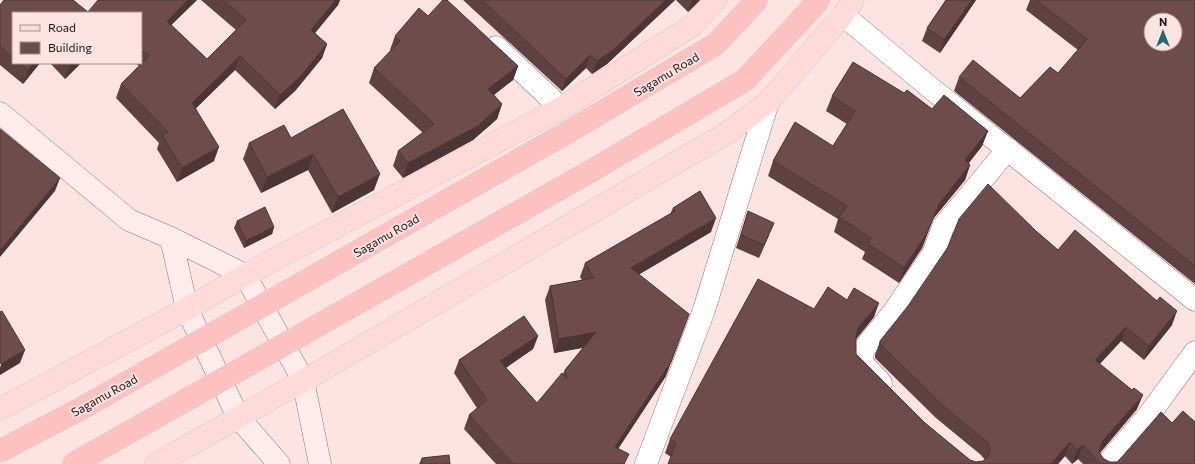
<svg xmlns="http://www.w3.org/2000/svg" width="1195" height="464" viewBox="0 0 1195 464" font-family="Commissioner,sans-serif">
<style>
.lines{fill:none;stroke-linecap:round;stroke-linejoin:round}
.street-casing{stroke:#957171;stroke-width:23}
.secondary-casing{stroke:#957171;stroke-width:23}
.primary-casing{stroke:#cecbcb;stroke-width:23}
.street{stroke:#fff;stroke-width:22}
.secondary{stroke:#feecec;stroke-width:22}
.primary{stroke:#fedad9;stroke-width:22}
.highway-bridge-casing{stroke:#cecbcb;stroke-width:23;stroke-linecap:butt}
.highway-bridge{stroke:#fdc1bf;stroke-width:22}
.wall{fill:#5f4141}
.shaded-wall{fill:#4d3535}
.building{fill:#6e4c4c;stroke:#4d3535;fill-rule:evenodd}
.labels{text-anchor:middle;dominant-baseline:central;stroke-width:4;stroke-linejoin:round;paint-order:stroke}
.street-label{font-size:12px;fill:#211313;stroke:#fde4e3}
</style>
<rect width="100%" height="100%" fill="#fde4e3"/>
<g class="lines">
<g class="street-casing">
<g id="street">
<polyline points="843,15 927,85 1195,300"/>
<polyline points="496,47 561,108"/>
<polyline points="881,383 862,363 863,350 893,313 933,254 943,227 1008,149"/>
<polyline points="646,464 704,310 768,102"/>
<polyline points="1107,464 1148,416 1195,352"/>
</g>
</g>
<g class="secondary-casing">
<g id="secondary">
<polyline points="0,113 129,220 171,238 245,275 303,380 320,464"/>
<polyline points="171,238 187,309 238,417 279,464"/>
</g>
</g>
<g class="primary-casing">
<g id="primary">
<polyline points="0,409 187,309 245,275 561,108 692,26 716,0"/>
<polyline points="156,464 317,373 727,133 768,102 843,15 853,0"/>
</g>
</g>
<use href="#street" class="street"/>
<use href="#secondary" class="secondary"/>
<use href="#primary" class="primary"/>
<g class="highway-bridge-casing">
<g id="highway-bridge">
<polyline points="0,451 84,407 575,128 716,44 757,0"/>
<polyline points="73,464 598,167 745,80 819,0"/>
</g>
</g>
<use href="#highway-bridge" class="highway-bridge"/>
</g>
<g class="wall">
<polygon points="197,0 171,25 207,59 236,30 201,0 340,0 338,5 315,33 327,44 322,58 295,91 275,109 235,70 196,108 214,161 177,182 157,149 159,143 116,98 121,84 139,66 135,63 141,63 141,13 13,13 13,63 40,63 23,84 0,65 0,5 88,12"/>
<polygon points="463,0 675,0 607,64 592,74 586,68 562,91"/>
<polygon points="676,0 700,0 688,12"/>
<polygon points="946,0 976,0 940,53 922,41 927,28"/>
<polygon points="1030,0 1195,0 1195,284 954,91 959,77 1020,98 1058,73 1078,50 1026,10"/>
<polygon points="428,16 518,66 513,80 494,95 502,104 497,119 473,140 403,178 393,166 398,151 423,133 369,83 374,68 391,51 390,50 395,36"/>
<polygon points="50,63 81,63 65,79"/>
<polygon points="904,93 932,109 988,131 982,146 969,163 970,165 965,180 933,219 922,248 899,283 862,259 865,252 834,232 838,219 768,176 773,161 833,146 847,124 826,111 832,96"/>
<polygon points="291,138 374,190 332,213 308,170 261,193 243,159 249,143"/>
<polygon points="673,208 711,232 638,275 666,376 618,449 625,464 496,464 464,429 469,415 477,408 454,373 459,360 538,336 533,349 506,368 537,403 563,374 565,370 583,348 554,353 545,300 550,286 582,280 580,277 585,263 670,214"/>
<polygon points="748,211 769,235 759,258 736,248"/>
<polygon points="237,221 274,227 272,234 244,248 234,228"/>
<polygon points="1036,231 1058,250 1172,325 1144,360 1121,341 1100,364 1137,409 1100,453 1100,454 1104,459 1110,462 1195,464 1083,464 1078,459 1072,464 1065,456 1058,464 671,457 665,453 670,439 814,309 874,317 856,339 856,354 925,423 970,460 976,462 983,461 985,460 981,455 936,418 875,358 875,355 880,341"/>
<polygon points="422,458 450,464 419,464"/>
</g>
<g class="shaded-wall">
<polygon points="188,0 197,0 161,35 167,21"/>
<polygon points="336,0 340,0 338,5 306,44 311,30"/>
<polygon points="666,0 675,0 607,64 592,74 597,61"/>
<polygon points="692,0 700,0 688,12"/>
<polygon points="972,0 976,0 940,53 944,40"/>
<polygon points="327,44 322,58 295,91 275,109 280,95"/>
<polygon points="590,55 586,68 562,91 566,79"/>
<polygon points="240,56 235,70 187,117 192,103"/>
<polygon points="34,63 40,63 23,84 28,70"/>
<polygon points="72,63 81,63 65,79 70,65"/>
<polygon points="518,66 513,80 483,103 488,89"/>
<polygon points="502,104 497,119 473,140 403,178 408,163"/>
<polygon points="988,131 982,146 959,175 965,160"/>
<polygon points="219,147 214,161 177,182 182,168"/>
<polygon points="313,154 308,170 261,193 267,177"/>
<polygon points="970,165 965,180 933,219 922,248 899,283 904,268 939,204"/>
<polygon points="380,174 374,190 332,213 338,197"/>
<polygon points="60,178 55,191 0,257 0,250"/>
<polygon points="716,218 711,232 626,282 631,268"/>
<polygon points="774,223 769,235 759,258 764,245"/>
<polygon points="274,227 272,234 244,248 246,241"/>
<polygon points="879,303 874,317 853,343 858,328"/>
<polygon points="1177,311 1172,325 1144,360 1149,346"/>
<polygon points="689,314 666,376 610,461 615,447"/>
<polygon points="1126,327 1121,341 1090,374 1095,360"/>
<polygon points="596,332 591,346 554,353 559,339"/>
<polygon points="538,336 533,349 495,375 500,361"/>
<polygon points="25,350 20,363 0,375 0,368 1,364"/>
<polygon points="1143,395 1137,409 1097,456 1095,462 1102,442"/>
<polygon points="1070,442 1065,456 1058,464 1051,464"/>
<polygon points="1083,445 1078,459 1072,464 1077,450"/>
</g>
<g class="building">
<polygon points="4,0 73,0 88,12 98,0 188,0 167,21 207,59 246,20 223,0 336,0 311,30 327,44 300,77 280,95 240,56 192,103 219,147 182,168 162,135 168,132 121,84 149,56 141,50 141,13 13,13 13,58 0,47 0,5"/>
<polygon points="443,0 447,0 518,66 488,89 502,104 478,126 408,163 398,151 434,124 374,68 400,41 395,36 419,8 428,16"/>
<polygon points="482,0 666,0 612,51 597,61 590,55 566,79"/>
<polygon points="946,0 972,0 944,40 927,28"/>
<path d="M 1036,0 L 1195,0 L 1195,266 L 959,77 L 973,60 L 1020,98 L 1050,67 L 1058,73 L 1087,39 ZM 1151,20 L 1175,20 L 1175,44 L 1151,44 Z"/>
<polygon points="853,62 904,93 907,90 932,109 944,95 988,131 965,160 970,165 939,204 927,233 904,268 868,244 871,238 839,217 847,206 773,161 795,122 833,146 855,111 832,96"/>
<polygon points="19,63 34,63 28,70"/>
<polygon points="343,109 380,174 338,197 313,154 267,177 249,143 284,125 291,138"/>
<polygon points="0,129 60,178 0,250"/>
<polygon points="988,184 1036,231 1058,250 1075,230 1157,301 1160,297 1177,311 1149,346 1126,327 1095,360 1132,390 1134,388 1143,395 1102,442 1100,448 1100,454 1104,459 1110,462 1117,462 1121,458 1161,412 1172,423 1183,411 1195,422 1195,464 1100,464 1083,445 1077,450 1070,442 1051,464 668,464 676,443 670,439 758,279 814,309 828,287 847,300 854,288 879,303 858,328 856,335 856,354 925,423 970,460 976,462 983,461 987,458 990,452 990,446 986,441 941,404 880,344 880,341 908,306 948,247 959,219"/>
<polygon points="700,191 716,218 631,268 689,314 671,362 615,447 629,454 624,464 513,464 469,415 487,400 459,360 524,316 538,336 500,361 537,403 562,373 567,379 565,370 596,332 559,339 550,286 594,278 585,263 675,211 673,208"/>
<polygon points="265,207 274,227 246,241 237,221"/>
<polygon points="748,211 774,223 764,245 741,235"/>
<polygon points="2,311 25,350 1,364 0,361 0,312"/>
<polygon points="449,455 450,464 422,464 422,458"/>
</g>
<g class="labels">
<g class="street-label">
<text transform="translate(666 74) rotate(-31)">Sagamu Road</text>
<text transform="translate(386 235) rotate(-30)">Sagamu Road</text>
<text transform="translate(104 395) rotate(-29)">Sagamu Road</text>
</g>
</g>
<rect x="12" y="12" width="130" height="52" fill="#fde4e3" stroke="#a59090"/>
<rect x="20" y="25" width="20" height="6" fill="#fedad9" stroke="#a59090"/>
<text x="48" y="32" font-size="12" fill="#211313">Road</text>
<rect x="20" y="42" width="20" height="12" fill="#6e4c4c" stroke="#a59090"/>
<text x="48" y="52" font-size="12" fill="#211313">Building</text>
<g transform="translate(1163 32)"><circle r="19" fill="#fde4e3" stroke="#a59090"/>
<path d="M0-3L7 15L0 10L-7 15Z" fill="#1e6a6e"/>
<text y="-6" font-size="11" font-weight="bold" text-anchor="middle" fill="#211313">N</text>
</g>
</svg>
